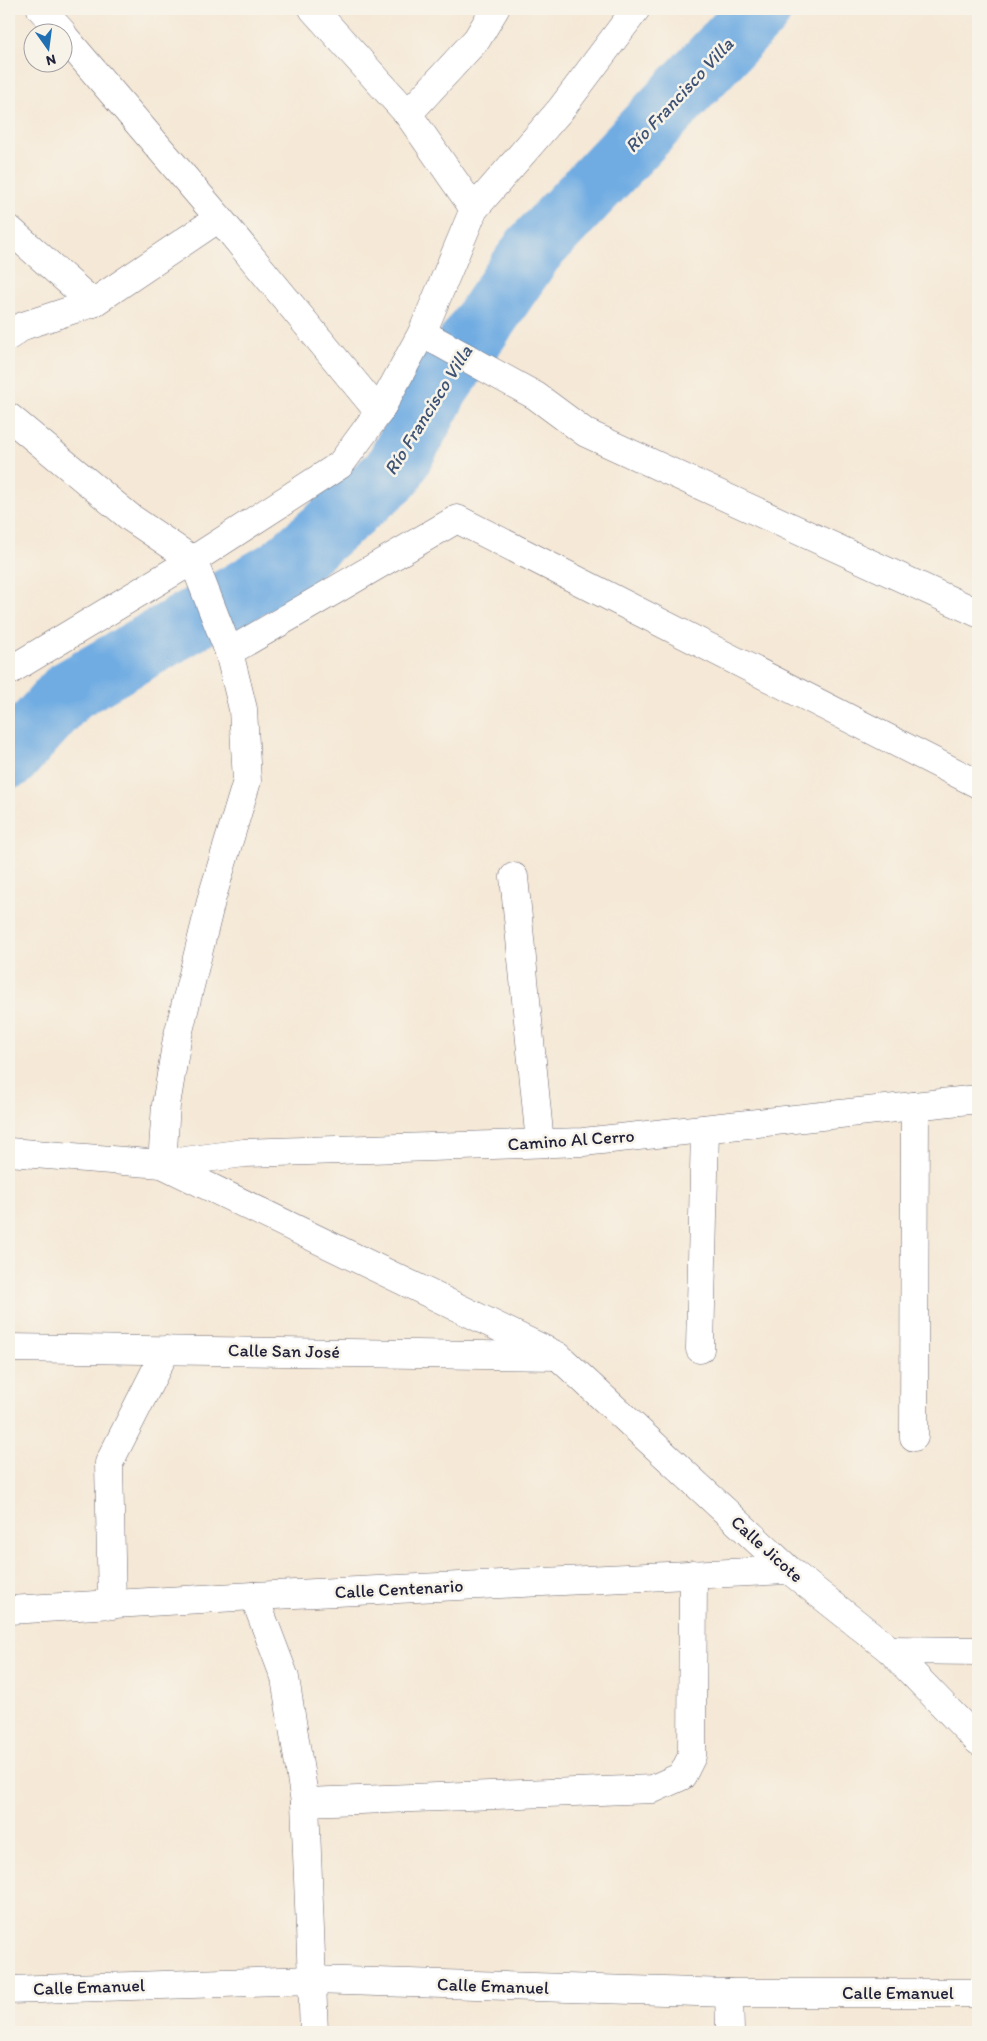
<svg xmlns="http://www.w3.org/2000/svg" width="987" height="2041" viewBox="0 0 987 2041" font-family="Itim,sans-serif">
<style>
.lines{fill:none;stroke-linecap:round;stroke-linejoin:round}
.river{stroke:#70ace2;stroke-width:62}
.street-casing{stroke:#6c6771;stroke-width:29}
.secondary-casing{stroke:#6c6771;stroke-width:29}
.street{stroke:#fff;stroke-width:28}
.secondary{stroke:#fff;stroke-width:28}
.labels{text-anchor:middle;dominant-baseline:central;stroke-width:5;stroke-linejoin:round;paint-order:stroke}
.street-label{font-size:18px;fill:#22223b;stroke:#f7f3e8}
.water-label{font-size:19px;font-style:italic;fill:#3d5275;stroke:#f7f3e8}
</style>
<rect width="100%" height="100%" fill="#f7f3e8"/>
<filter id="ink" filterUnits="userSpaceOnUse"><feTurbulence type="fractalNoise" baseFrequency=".02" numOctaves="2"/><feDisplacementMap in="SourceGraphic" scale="10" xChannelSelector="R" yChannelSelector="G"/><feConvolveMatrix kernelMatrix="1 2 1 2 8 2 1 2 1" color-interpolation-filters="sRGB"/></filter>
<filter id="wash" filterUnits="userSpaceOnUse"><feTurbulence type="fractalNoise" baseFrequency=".0096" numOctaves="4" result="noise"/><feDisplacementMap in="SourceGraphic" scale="20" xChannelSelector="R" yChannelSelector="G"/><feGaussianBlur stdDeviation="1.12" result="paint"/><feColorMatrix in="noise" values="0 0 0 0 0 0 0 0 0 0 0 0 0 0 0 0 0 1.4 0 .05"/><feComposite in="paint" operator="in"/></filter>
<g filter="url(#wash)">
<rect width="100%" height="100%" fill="#f5e8d6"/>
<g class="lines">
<polyline class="river" points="9,758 69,691 280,570 392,474 439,387 533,250 761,9"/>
</g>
</g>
<g filter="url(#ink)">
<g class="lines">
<g class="street-casing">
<g id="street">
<polyline points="41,9 62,32"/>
<polyline points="62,34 219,218 379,412"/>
<polyline points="408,114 477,39 495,9"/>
<polyline points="474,209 561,109 636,9"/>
<polyline points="9,229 93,303"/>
<polyline points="422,333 536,396 586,433 978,613"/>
<polyline points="9,336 23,326 93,303 219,218"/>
<polyline points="9,417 131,518 193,560"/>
<polyline points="229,652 457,519 978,784"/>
<polyline points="514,877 540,1143"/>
<polyline points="9,1348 558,1356"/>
<polyline points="700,1349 705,1129"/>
<polyline points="914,1437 915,1106"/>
<polyline points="254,1596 285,1678 305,1802 314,2032"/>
<polyline points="112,1605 109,1463 166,1350"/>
<polyline points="9,1610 254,1596 789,1570"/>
<polyline points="890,1650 978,1651"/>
<polyline points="305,1802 653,1789 682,1776 692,1756 693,1574"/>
<polyline points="9,1990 312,1980 729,1993 978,1993"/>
<polyline points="729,1993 730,2032"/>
</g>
</g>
<g class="secondary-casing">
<g id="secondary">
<polyline points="9,671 193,560 340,465 379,412 422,333 474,209 408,114 313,9"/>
<polyline points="9,1152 162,1164 558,1356 789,1570 890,1650 978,1741"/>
<polyline points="162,1164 244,1153 583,1142 978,1099"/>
<polyline points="162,1164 166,1105 177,1039 212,897 247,781 243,709 229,652 193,560"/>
</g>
</g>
<use href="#street" class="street"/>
<use href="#secondary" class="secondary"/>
</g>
</g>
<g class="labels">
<g class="street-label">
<text transform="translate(571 1140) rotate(-4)">Camino Al Cerro</text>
<text transform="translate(284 1351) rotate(1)">Calle San José</text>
<text transform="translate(767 1549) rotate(42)">Calle Jicote</text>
<text transform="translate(399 1589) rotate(-3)">Calle Centenario</text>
<text transform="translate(493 1986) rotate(2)">Calle Emanuel</text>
<text transform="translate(89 1987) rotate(-2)">Calle Emanuel</text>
<text x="898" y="1993">Calle Emanuel</text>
</g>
<g class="water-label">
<text transform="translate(679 95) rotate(-47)">Río Francisco Villa</text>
<text transform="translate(428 410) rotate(-58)">Río Francisco Villa</text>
</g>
</g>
<rect width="987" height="2041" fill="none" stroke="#f7f3e8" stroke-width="30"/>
<g transform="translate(48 48) rotate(166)"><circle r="24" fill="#f7f3e8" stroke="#a29fa3"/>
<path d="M0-4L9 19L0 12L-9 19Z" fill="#1f6fb2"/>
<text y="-8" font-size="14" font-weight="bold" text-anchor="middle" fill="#22223b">N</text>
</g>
</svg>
